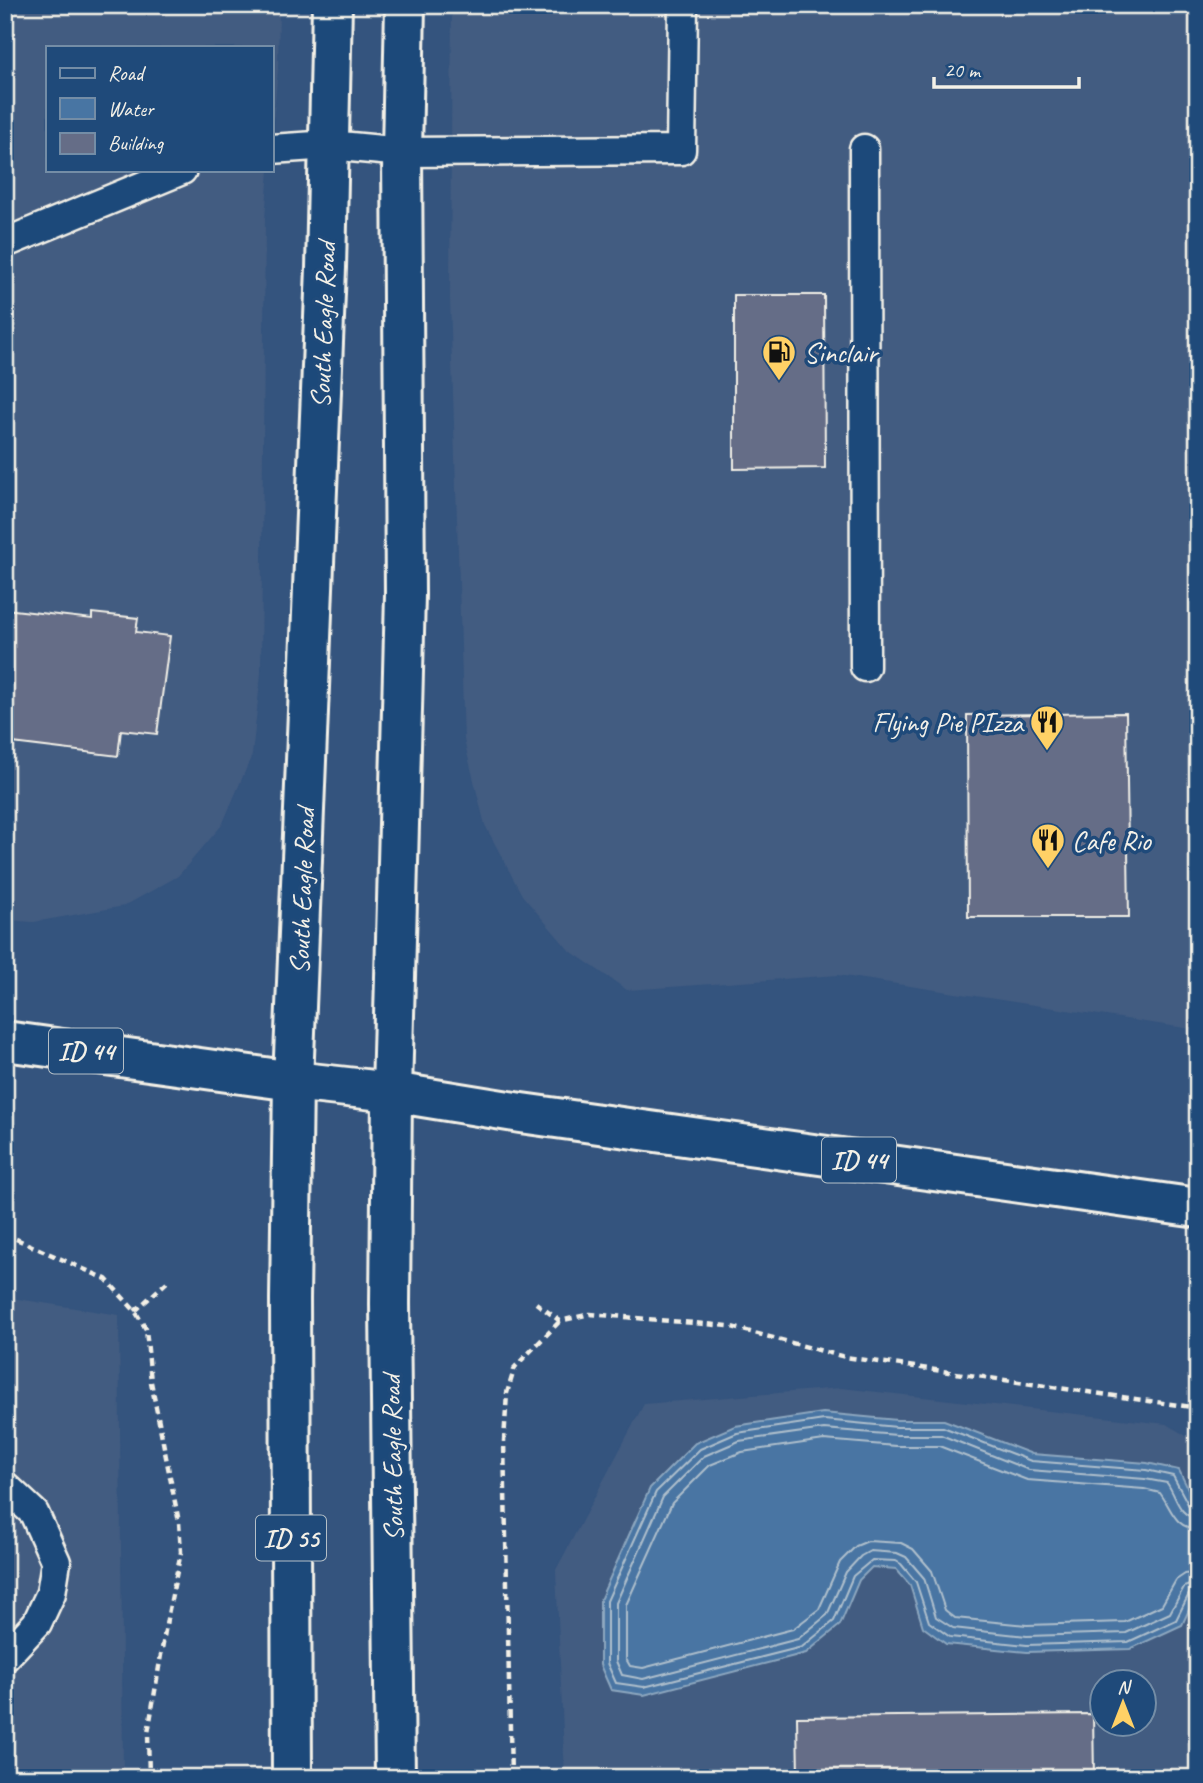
<svg xmlns="http://www.w3.org/2000/svg" width="1203" height="1783" viewBox="0 0 1203 1783" font-family="Caveat,sans-serif">
<style>
.built{fill:#435c81;fill-rule:evenodd}
.water{fill:#4875a3;stroke:#8da7bf;stroke-width:2}
.lines{fill:none;stroke-linecap:round;stroke-linejoin:round}
.shore{stroke:#afbfcc;stroke-width:2}
.building{fill:#656d87;stroke:#f4f1e8;stroke-width:2}
.service-casing{stroke:#f4f1e8;stroke-width:33}
.secondary-casing{stroke:#f4f1e8;stroke-width:44}
.primary-casing{stroke:#f4f1e8;stroke-width:44}
.trunk-casing{stroke:#f4f1e8;stroke-width:44}
.path{stroke:#f4f1e8;stroke-width:4.5;stroke-dasharray:7 5;stroke-linecap:butt}
.service{stroke:#1f4a7a;stroke-width:28}
.secondary{stroke:#1f4a7a;stroke-width:38}
.primary{stroke:#1f4a7a;stroke-width:38}
.trunk{stroke:#1f4a7a;stroke-width:38}
.labels{text-anchor:middle;dominant-baseline:central;stroke-width:7;stroke-linejoin:round;paint-order:stroke}
.shield{fill:#1f4a7a;stroke:#b4bfc7;stroke-width:2}
.shield-label{font-size:26px;font-weight:bold;fill:#f4f1e8}
.street-label{font-size:28px;fill:#f4f1e8;stroke:#1f4a7a}
.poi-label{font-size:28px;fill:#f4f1e8;stroke:#1f4a7a;text-anchor:start}
</style>
<rect width="100%" height="100%" fill="#34547e"/>
<filter id="ink" filterUnits="userSpaceOnUse"><feTurbulence type="fractalNoise" baseFrequency=".0143" numOctaves="2"/><feDisplacementMap in="SourceGraphic" scale="14" xChannelSelector="R" yChannelSelector="G"/><feConvolveMatrix kernelMatrix="1 2 1 2 8 2 1 2 1" color-interpolation-filters="sRGB"/></filter>
<g filter="url(#ink)">
<g class="built">
<polygon points="5,5 279,5 278,69 271,144 271,47 47,47 47,170 269,170 265,218 261,673 252,755 222,825 178,876 124,906 34,922 5,920"/>
<polygon points="452,5 1198,5 1198,1030 838,975 627,990 569,950 522,895 485,825 464,740 450,298"/>
<polygon points="5,1297 119,1315 123,1778 5,1778"/>
<path d="M 841,1388 L 1166,1424 L 1198,1443 L 1198,1778 L 565,1778 L 556,1570 L 644,1404 ZM 1102,1682 L 1144,1682 L 1144,1724 L 1102,1724 Z"/>
</g>
<polygon class="water" points="823,1413 897,1420 944,1420 1032,1454 1147,1463 1179,1470 1195,1503 1196,1540 1196,1595 1182,1625 1130,1649 1027,1652 946,1644 923,1627 910,1585 896,1569 872,1567 859,1580 840,1625 806,1653 644,1695 611,1690 600,1665 600,1600 650,1488 695,1443 735,1426"/>
<g class="lines">
<g class="shore">
<polyline points="1198,1509 1189,1506 1173,1476 1146,1470 1031,1461 943,1427 897,1427 824,1420 737,1433 700,1449 656,1492 607,1601 607,1663 616,1683 644,1687 802,1647 834,1621 853,1576 872,1560 896,1561 901,1564 916,1582 929,1622 950,1637 1027,1645 1128,1642 1176,1620 1189,1594 1198,1591"/>
<path d="M 1198,1518 C 1178,1517 1177,1497 1167,1483 L 1145,1479 L 1029,1470 L 941,1435 L 897,1435 L 824,1429 L 739,1441 L 704,1456 L 663,1497 L 616,1603 L 616,1661 L 622,1675 L 643,1679 L 798,1639 L 827,1615 L 846,1572 L 861,1556 L 870,1551 L 897,1553 L 906,1557 L 924,1578 L 936,1617 L 953,1628 L 1027,1636 L 1126,1633 L 1170,1613 L 1184,1587 L 1198,1582"/>
<path d="M 1198,1529 C 1174,1528 1172,1509 1160,1493 L 1144,1489 L 1027,1480 L 939,1446 L 896,1446 L 824,1440 L 742,1452 L 710,1465 L 672,1503 L 626,1605 L 626,1659 L 630,1666 L 643,1668 L 793,1629 L 819,1609 L 840,1562 L 856,1546 L 868,1541 L 901,1543 L 913,1549 L 932,1571 L 945,1610 L 955,1618 L 1027,1625 L 1125,1622 L 1162,1605 L 1176,1580 L 1185,1574 L 1198,1572"/>
</g>
</g>
<g class="building">
<polygon points="734,295 824,295 825,468 734,469"/>
<polygon points="5,609 92,619 92,613 138,618 136,632 170,636 157,734 121,730 118,756 5,742"/>
<polygon points="1126,713 1129,917 968,917 967,715"/>
<polygon points="1093,1714 1094,1778 798,1778 797,1717"/>
</g>
<g class="lines">
<g class="service-casing">
<g id="service">
<polyline points="271,149 330,145 402,152 681,150 683,5"/>
<polyline points="864,149 865,667"/>
<polyline points="5,243 182,170"/>
<polyline points="5,1486 34,1513 56,1562 51,1593 37,1623 5,1657"/>
</g>
</g>
<g class="secondary-casing">
<g id="secondary">
<polyline points="293,1081 326,268 332,5"/>
<polyline points="392,1092 405,595 402,152 405,5"/>
</g>
</g>
<g class="primary-casing">
<polyline id="primary" points="5,1041 293,1081 392,1092"/>
</g>
<g class="trunk-casing">
<g id="trunk">
<polyline points="292,1778 290,1299 293,1081"/>
<polyline points="395,1778 390,1304 392,1092 521,1113 1198,1208"/>
</g>
</g>
<g class="path">
<polyline points="5,1234 106,1279 135,1311 146,1329 151,1382 179,1522 181,1552 167,1619 148,1733 149,1778"/>
<polyline points="536,1303 560,1321 590,1314 728,1326 845,1357 1198,1408"/>
<polyline points="135,1311 168,1281"/>
<polyline points="511,1778 504,1441 507,1393 515,1367 560,1321"/>
</g>
<use href="#service" class="service"/>
<use href="#secondary" class="secondary"/>
<use href="#primary" class="primary"/>
<use href="#trunk" class="trunk"/>
</g>
</g>
<defs>
<g id="fuel-pin" transform="scale(1.75)"><path d="M0 17L-7.5 6A9.5 9.5 0 1 1 7.5 6Z" fill="#ffd166" stroke="#1f4a7a"/><path d="M-5.5-6h7V0h2V4h1.3V-2.5L3-4.5l.8-.8L6-3V5H2.5V1h-1V6h-7ZM-4.2-4.7v3.2H.2V-4.7Z" fill="#111"/></g>
<g id="restaurant-pin" transform="scale(1.75)"><path d="M0 17L-7.5 6A9.5 9.5 0 1 1 7.5 6Z" fill="#ffd166" stroke="#1f4a7a"/><path d="M-5-6h1v4h1v-4h1v4h1v-4h1v5L-1.5 .5V6h-2V.5L-5-1ZM5-6V6H3V1.5H1.5Q1.5-4 5-6Z" fill="#111"/></g>
</defs>
<g fill-rule="evenodd">
<use href="#fuel-pin" x="779" y="352"/>
<use href="#restaurant-pin" x="1047" y="722"/>
<use href="#restaurant-pin" x="1048" y="840"/>
</g>
<g class="labels">
<g class="shield">
<rect x="49" y="1028.5" width="74" height="45" rx="5"/>
<rect x="822" y="1137.5" width="74" height="45" rx="5"/>
<rect x="256" y="1515.5" width="70" height="45" rx="5"/>
</g>
<g class="shield-label">
<text x="86" y="1051">ID 44</text>
<text x="859" y="1160">ID 44</text>
<text x="291" y="1538">ID 55</text>
</g>
<g class="street-label">
<text transform="translate(323 325) rotate(-88)">South Eagle Road</text>
<text transform="translate(302 891) rotate(-88)">South Eagle Road</text>
<text transform="translate(392 1458) rotate(-91)">South Eagle Road</text>
</g>
<g class="poi-label">
<text x="804" y="352">Sinclair</text>
<text x="1023" y="722" text-anchor="end">Flying Pie PIzza</text>
<text x="1072" y="840">Cafe Rio</text>
</g>
</g>
<rect width="1203" height="1783" fill="none" stroke="#1f4a7a" stroke-width="28"/>
<rect x="14" y="14" width="1175" height="1755" fill="none" stroke="#f4f1e8" stroke-width="2.5" filter="url(#ink)"/>
<rect x="46" y="46" width="228" height="126" fill="#1f4a7a" stroke="#748da6" stroke-width="2"/>
<rect x="60" y="68" width="35" height="10" fill="#1f4a7a" stroke="#748da6" stroke-width="2"/>
<text x="108" y="80" font-size="21" fill="#f4f1e8">Road</text>
<rect x="60" y="98" width="35" height="21" fill="#4875a3" stroke="#748da6" stroke-width="2"/>
<text x="108" y="116" font-size="21" fill="#f4f1e8">Water</text>
<rect x="60" y="133" width="35" height="21" fill="#656d87" stroke="#748da6" stroke-width="2"/>
<text x="108" y="150" font-size="21" fill="#f4f1e8">Building</text>
<g transform="translate(1123 1703)"><circle r="33" fill="#1f4a7a" stroke="#748da6" stroke-width="2"/>
<path d="M0-5L12 26L0 18L-12 26Z" fill="#ffd166"/>
<text y="-10" font-size="19" font-weight="bold" text-anchor="middle" fill="#f4f1e8">N</text>
</g>
<path d="M934 77v10h145v-10" fill="none" stroke="#f4f1e8" stroke-width="3.5"/>
<text x="944" y="77" font-size="21" fill="#f4f1e8" stroke="#1f4a7a" stroke-width="5" paint-order="stroke">20 m</text>
</svg>
